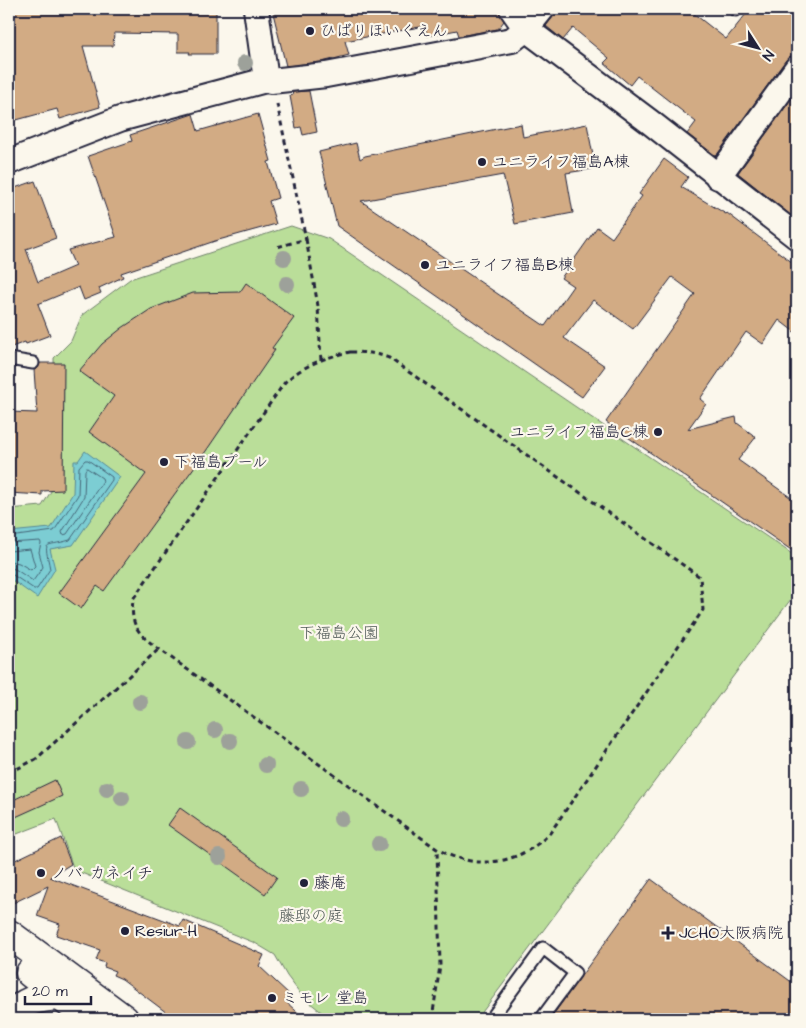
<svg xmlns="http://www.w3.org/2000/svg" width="806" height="1028" viewBox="0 0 806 1028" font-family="'Architects Daughter','Klee One',sans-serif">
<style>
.green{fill:#bade99;stroke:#6e806a}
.water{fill:#7ccdd3;stroke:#588996}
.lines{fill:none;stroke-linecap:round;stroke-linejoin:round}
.shore{stroke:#466678;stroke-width:1}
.building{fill:#d2ab84;stroke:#22223b}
.lane-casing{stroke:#22223b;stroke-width:15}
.street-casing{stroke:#22223b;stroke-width:28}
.secondary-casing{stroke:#22223b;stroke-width:31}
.path{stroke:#22223b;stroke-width:3;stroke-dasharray:5 4;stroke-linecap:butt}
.lane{stroke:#fbf7ec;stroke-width:11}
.street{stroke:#fbf7ec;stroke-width:24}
.secondary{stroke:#fbf7ec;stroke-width:28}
.tree{fill:#9da19a}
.poi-dot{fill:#22223b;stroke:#fbf7ec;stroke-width:2}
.labels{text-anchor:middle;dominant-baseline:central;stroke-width:4.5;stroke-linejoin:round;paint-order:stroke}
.poi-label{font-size:16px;fill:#22223b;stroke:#fbf7ec;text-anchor:start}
.park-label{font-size:16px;fill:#505a57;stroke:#fbf7ec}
</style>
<rect width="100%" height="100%" fill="#fbf7ec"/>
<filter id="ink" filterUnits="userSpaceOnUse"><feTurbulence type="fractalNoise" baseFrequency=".02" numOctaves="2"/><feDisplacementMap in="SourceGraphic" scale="10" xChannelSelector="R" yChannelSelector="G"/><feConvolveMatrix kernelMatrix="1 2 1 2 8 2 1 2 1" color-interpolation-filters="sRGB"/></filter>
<g filter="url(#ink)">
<polygon class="green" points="291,226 329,239 795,556 797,568 797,591 477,1019 330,1019 303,997 287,976 275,955 255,943 74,870 56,819 9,837 9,509 42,506 56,483 54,358 71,341 82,315 130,279"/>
<polygon class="water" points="85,451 120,477 73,545 50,549 55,569 37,598 9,578 9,532 51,528 73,493 74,461 78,461"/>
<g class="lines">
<g class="shore">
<polygon points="87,468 102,478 103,481 67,534 63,535 62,532 84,497 85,471"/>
<path d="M 9,537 L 54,531 L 78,495 L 79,467 L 85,460 L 88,460 L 112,477 L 112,480 L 70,540 C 43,548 44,538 50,569 L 37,589 L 34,589 L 13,575 L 9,575"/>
<polyline points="9,543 40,541 41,543 39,552 43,567 33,581 15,569 9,568"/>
<polyline points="9,551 30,549 35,566 31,570 19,563 9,561"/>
</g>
</g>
<g class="building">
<polygon points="9,9 216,9 216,54 189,54 190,52 178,52 178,34 114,33 113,46 83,46 100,107 60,119 57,109 9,122"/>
<polygon points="272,9 498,9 504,21 498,29 459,36 457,30 427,36 425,26 345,41 349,55 322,62 286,66"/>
<polygon points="555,9 688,9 726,39 750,9 797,9 797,53 786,60 716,156 687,134 696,122 637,76 630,85 604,63 609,58 573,28 563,40 546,26 553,17"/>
<polygon points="309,91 317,132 303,135 301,127 296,128 290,96 293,95 292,92"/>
<polygon points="797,91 797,220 738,173"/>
<polygon points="193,114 198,131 258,114 271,161 268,162 278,198 269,201 276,224 215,241 121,273 123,277 99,288 101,293 84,300 79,287 38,304 50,335 26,344 25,342 9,348 9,190 35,181 56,238 26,249 38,282 75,266 68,250 116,237 88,156 132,141 130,135"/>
<polygon points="521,124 523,137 587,124 594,161 590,162 592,169 566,173 573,213 515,224 503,175 361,201 545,326 573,286 561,278 597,227 612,238 642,196 639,194 664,159 688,177 681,187 726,214 727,213 797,266 797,334 779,320 763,344 746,332 700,399 706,404 688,429 736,417 737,423 756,437 738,460 797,502 797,554 606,422 695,294 672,277 633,329 593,300 564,338 605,366 582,397 337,226 319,152 356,143 360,159 365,156"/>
<polygon points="246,283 294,318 272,348 275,350 206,451 104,591 97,586 81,609 59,593 146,474 89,432 114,396 79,371 102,344 122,328 151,309 193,293 240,292"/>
<polygon points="40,363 64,363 63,490 42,491 42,495 9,493 9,412 37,413 34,370 38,368"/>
<polygon points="55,780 62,796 9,820 9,802"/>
<polygon points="180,808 277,877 265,894 168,825"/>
<polygon points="61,838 71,864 50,877 180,926 183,920 264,955 259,966 290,995 285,1001 305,1019 175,1019 122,979 113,975 115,971 104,967 105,963 96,960 100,950 56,935 60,924 37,916 48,886 9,905 9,863"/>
<polygon points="651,879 797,986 797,1019 550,1019"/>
</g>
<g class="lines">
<g class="lane-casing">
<g id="lane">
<polyline points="736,10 737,9"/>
<polyline points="9,359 33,363"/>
<polyline points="491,1019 543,948 575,973 541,1019"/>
</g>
</g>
<g class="street-casing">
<g id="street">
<polyline points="256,9 266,80"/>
<polyline points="512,9 526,29 650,122 797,237"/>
<polyline points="9,162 120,119 266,80 271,81 326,75 512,40 526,29 542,9"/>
<polyline points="718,177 797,68"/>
</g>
</g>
<g class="secondary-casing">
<g id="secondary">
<polyline points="9,934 124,1019"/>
<polyline points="30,973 90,1019"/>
<path d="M 9,1019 C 24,999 37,998 60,996"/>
</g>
</g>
<g class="path">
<polyline points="277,104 306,239 277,247"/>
<polyline points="306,239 318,306 321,361"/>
<path d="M 350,352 C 365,352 376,353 389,358 L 700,577 L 703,610 L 550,833 C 519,865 476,871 437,849 L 159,649 C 138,634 130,626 133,599 L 285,382 C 304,365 326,357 350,352 Z"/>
<polyline points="9,773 36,759 159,649"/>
<polyline points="432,1019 440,966 437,849"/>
</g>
<use href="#lane" class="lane"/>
<use href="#street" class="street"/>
<use href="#secondary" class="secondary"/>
</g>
<g class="tree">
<circle cx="245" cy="63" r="8"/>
<circle cx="284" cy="258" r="8"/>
<circle cx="287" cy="284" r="8"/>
<circle cx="140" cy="702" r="8"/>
<circle cx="215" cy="730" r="8"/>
<circle cx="230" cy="741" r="8"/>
<circle cx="188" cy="742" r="8"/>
<circle cx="266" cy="765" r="8"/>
<circle cx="107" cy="789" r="8"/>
<circle cx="301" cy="789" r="8"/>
<circle cx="122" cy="798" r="8"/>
<circle cx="341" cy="819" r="8"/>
<circle cx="379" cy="844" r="8"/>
<circle cx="219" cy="857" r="8"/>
</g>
</g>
<g class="poi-dot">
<circle cx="310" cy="31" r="5"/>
<circle cx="482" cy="162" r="5"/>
<circle cx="425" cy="265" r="5"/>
<circle cx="658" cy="432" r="5"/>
<circle cx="164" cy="462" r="5"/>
<circle cx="41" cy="873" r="5"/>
<circle cx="304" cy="883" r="5"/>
<circle cx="125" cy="931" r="5"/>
<path d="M665.5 925.5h5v5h5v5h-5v5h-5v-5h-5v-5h5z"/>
<circle cx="272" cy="998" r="5"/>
</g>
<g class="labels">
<g class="poi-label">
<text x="320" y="31">ひばりほいくえん</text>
<text x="492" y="162">ユニライフ福島A棟</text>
<text x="435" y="265">ユニライフ福島B棟</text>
<text x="648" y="432" text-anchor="end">ユニライフ福島C棟</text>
<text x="174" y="462">下福島プール</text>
<text x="51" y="873">ノバ カネイチ</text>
<text x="314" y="883">藤庵</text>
<text x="135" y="931">Resiur-H</text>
<text x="679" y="933">JCHO大阪病院</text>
<text x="282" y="998">ミモレ 堂島</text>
</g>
<g class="park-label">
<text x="339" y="633">下福島公園</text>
<text x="311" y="916">藤邸の庭</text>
</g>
</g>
<rect width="806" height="1028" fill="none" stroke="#fbf7ec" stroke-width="30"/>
<rect x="15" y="15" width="776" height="998" fill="none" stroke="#22223b" stroke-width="2" filter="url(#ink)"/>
<g transform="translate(758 48) rotate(126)" stroke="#fbf7ec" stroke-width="4" paint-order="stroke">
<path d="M0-4L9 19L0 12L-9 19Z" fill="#22223b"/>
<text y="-8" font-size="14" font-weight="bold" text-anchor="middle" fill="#22223b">N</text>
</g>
<path d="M25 996v8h66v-8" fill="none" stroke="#22223b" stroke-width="2.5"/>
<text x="32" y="996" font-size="15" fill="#22223b" stroke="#fbf7ec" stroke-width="4" paint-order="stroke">20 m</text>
</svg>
